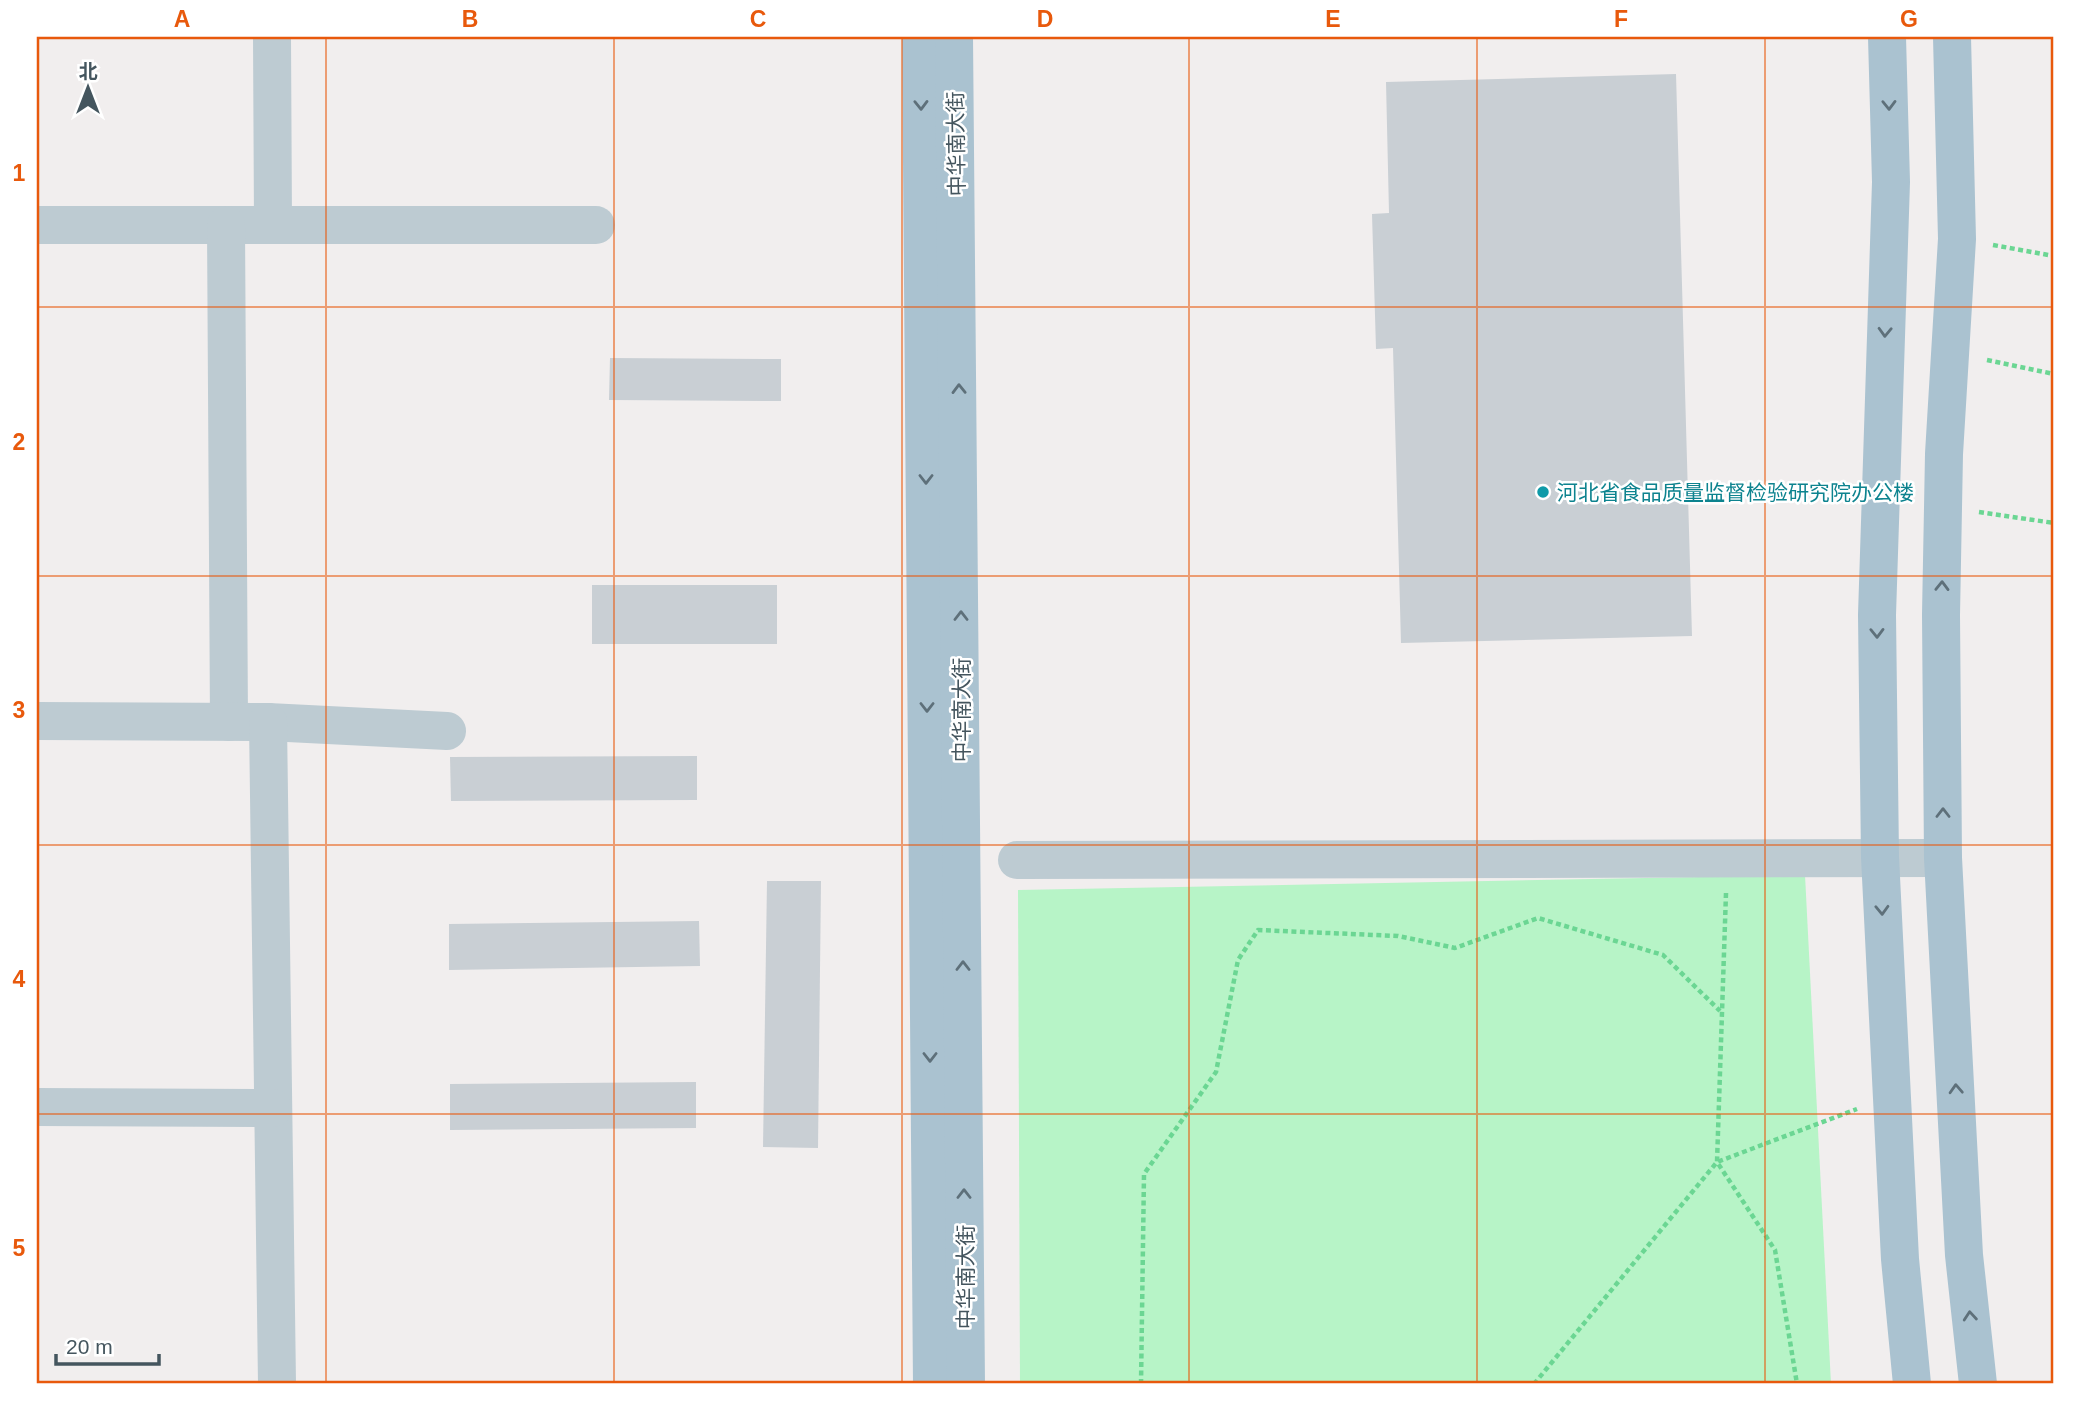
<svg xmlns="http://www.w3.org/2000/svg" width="2091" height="1421" viewBox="0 0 2091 1421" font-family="Helvetica,'Noto Sans SC',sans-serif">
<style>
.green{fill:#b7f4c7}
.building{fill:#c9cfd4}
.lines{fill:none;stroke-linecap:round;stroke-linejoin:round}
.path{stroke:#6bd693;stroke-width:4.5;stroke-dasharray:5 3.5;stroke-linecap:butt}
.minor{stroke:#bdcbd2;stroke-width:38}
.major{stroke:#aac2d0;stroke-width:38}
.oneway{stroke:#5e707a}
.grid{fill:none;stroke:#e8590c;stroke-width:2;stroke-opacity:0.55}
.culture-dot{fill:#0f9aa8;stroke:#fff;stroke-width:2.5}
.labels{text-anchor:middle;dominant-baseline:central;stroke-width:5;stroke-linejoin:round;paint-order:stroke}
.street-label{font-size:21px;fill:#44555e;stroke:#fff}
.culture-label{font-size:21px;fill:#0d838f;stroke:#fff;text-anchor:start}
.neatline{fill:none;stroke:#e8590c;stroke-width:2.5}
.grid-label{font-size:23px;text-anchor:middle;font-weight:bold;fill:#e8590c}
</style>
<rect width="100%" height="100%" fill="#f1eeee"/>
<polygon class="green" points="1805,875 1831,1384 1020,1384 1018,890"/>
<g class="building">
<polygon points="1676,74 1692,636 1401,643 1393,348 1376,349 1372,214 1389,213 1386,82"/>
<polygon points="610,358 781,359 781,401 609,400"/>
<rect x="592" y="585" width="185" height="59"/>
<polygon points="697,756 697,800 451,801 450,757"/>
<polygon points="767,881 821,881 818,1148 763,1147"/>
<polygon points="699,921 700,966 449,970 449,924"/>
<polygon points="696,1082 696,1128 450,1130 450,1084"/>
</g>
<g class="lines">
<g class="path">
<polyline points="1993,245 2054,256"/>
<polyline points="1987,360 2054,374"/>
<polyline points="1979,512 2054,523"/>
<polyline points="1726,893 1717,1162 1775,1250 1797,1384"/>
<polyline points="1141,1384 1144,1174 1216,1072 1238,960 1258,930 1398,936 1455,948 1538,918 1663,955 1720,1011"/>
<polyline points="1534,1384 1717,1162 1857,1109"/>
</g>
<g class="minor">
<polyline points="272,37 273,225"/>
<polyline points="37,225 596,225"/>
<polyline points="226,225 229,722"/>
<polyline points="37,721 268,722 447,731"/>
<polyline points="268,722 277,1384"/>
<polyline points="1017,860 1943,858"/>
<polyline points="37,1107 273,1108"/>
</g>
<g class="major">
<polyline points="921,37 932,1384"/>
<polyline points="954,37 966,1384"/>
<polyline points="1887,37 1891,182 1877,615 1880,857 1900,1259 1912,1384"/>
<polyline points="1952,37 1957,239 1944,454 1941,615 1943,858 1964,1255 1978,1384"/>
</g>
</g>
<defs><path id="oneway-chevron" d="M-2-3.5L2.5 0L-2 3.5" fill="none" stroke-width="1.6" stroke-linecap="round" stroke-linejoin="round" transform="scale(1.75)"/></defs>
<g class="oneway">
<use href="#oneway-chevron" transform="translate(921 105) rotate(89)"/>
<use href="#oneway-chevron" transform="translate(1889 105) rotate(89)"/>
<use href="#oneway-chevron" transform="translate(1885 332) rotate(92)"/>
<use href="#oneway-chevron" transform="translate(959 389) rotate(-91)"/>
<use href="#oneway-chevron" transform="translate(926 479) rotate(90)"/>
<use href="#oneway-chevron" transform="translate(1942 586) rotate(-89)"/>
<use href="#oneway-chevron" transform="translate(961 616) rotate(-90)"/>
<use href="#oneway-chevron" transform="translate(1877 633) rotate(89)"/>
<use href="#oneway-chevron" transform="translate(927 707) rotate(90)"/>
<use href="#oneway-chevron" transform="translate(1943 813) rotate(-90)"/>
<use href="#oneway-chevron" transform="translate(1882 910) rotate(88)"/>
<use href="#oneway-chevron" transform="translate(963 966) rotate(-90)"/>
<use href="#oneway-chevron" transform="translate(930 1057) rotate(90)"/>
<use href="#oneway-chevron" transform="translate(1956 1089) rotate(-93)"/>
<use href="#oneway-chevron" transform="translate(964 1194) rotate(-90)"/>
<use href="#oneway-chevron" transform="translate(1970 1316) rotate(-95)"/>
</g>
<path class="grid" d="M 326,37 L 326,1384M 614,37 L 614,1384M 902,37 L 902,1384M 1189,37 L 1189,1384M 1477,37 L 1477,1384M 1765,37 L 1765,1384M 37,307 L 2054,307M 37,576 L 2054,576M 37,845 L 2054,845M 37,1114 L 2054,1114"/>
<circle class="culture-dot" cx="1543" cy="492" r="7"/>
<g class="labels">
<g class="street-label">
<text transform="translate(956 144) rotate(-91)">中华南大街</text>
<text transform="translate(961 710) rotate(-90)">中华南大街</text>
<text transform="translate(965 1277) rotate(-90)">中华南大街</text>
</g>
<g class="culture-label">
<text x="1557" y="492">河北省食品质量监督检验研究院办公楼</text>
</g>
</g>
<rect width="2091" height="1421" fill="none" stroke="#ffffff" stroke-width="77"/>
<g transform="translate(88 88)" stroke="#ffffff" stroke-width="5" paint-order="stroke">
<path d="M0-5L12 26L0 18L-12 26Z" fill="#44555e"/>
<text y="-10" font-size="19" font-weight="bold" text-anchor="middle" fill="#44555e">北</text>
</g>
<path d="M56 1354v10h103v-10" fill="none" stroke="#44555e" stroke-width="3.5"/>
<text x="66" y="1354" font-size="21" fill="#44555e" stroke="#ffffff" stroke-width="5" paint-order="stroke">20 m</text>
<rect x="38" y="38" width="2014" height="1344" class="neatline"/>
<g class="grid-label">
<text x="182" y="27">A</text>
<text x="470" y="27">B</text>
<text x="758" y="27">C</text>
<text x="1045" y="27">D</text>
<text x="1333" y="27">E</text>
<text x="1621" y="27">F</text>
<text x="1909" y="27">G</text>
<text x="19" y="181">1</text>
<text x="19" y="450">2</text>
<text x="19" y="718">3</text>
<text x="19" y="987">4</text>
<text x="19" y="1256">5</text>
</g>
</svg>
